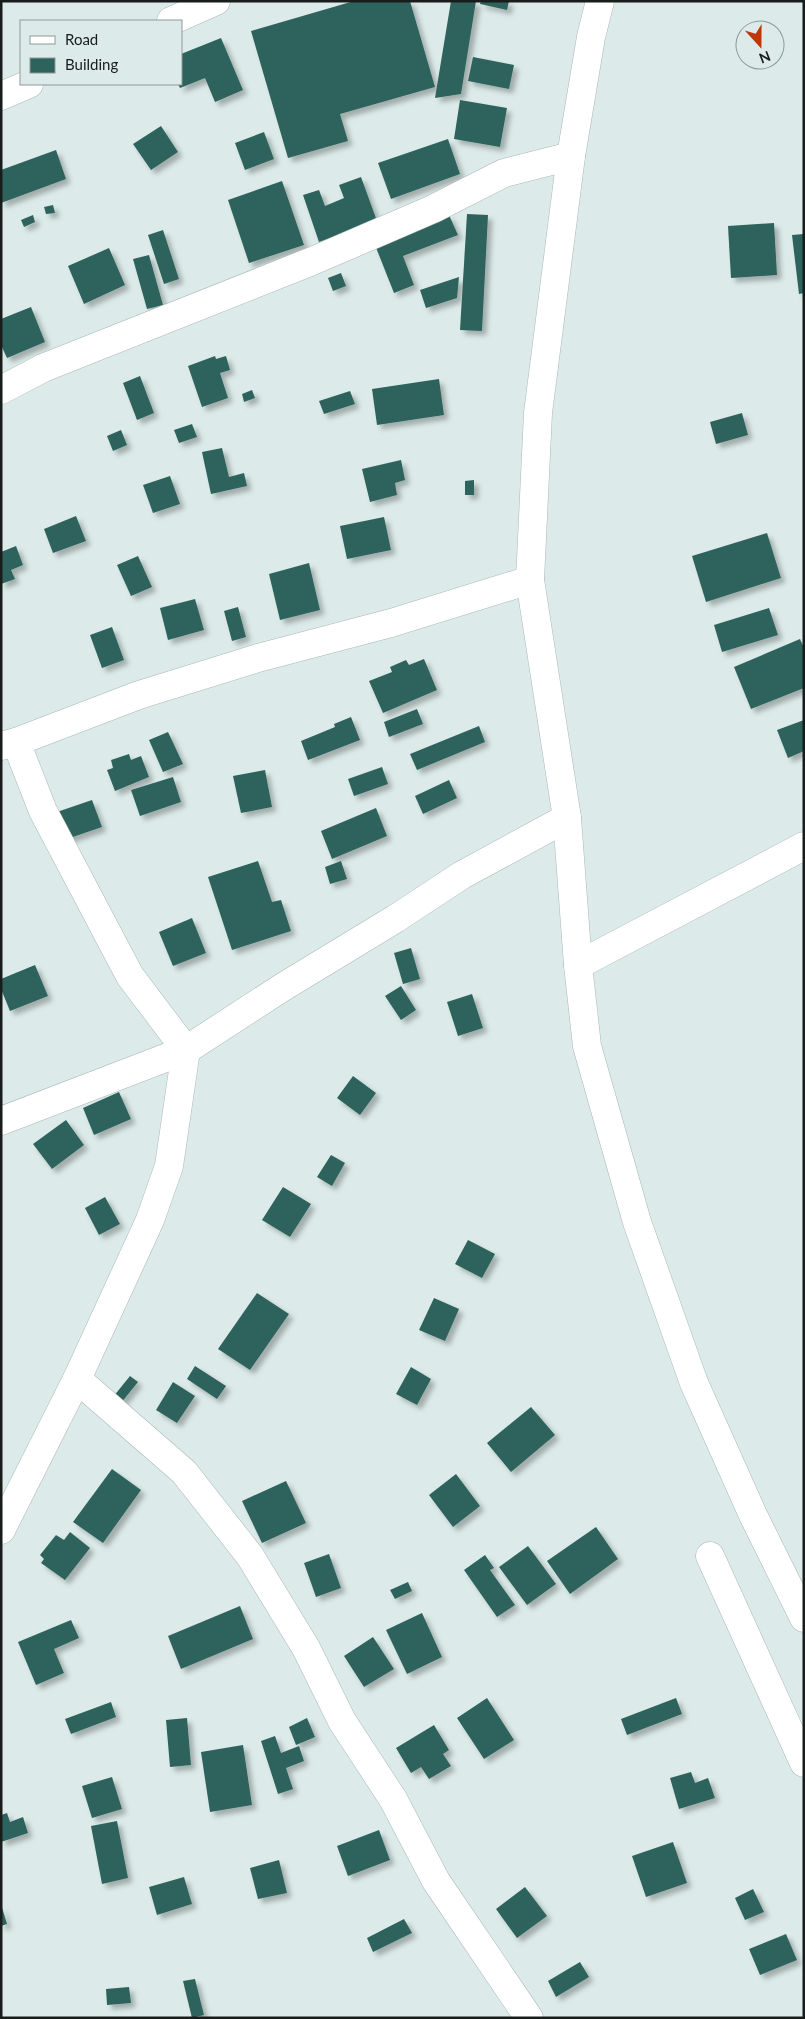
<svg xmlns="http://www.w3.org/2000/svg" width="805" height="2019" viewBox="0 0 805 2019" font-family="Lato,sans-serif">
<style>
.building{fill:#2e635d;filter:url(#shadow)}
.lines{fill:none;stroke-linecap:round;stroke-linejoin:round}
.street-casing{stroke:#a9b8b5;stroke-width:29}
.street{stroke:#fff;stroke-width:28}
</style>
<defs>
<filter id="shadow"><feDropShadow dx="4.5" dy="4.5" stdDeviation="2.5" flood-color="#0004"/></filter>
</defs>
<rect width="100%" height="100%" fill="#dcebe9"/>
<g class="building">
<polygon points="354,1 410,1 435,87 340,114 348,141 288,158 251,31"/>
<polygon points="451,1 476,1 461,94 435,98"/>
<polygon points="481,1 509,1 507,10 480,4"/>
<polygon points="221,38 243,90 215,102 205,78 180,88 178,84 181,84 181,54"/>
<polygon points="473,57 514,65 509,89 468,81"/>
<polygon points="460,100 507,108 500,147 454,139"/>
<polygon points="161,126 178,152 151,170 133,144"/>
<polygon points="264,132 274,159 245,170 235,143"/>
<polygon points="448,139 460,174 391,199 378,163"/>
<polygon points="56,150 66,179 1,203 1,170"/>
<polygon points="361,177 377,221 319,242 303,195 319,190 325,206 344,198 339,185"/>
<polygon points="282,181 304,245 249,263 228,200"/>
<polygon points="53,205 55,213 46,214 44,207"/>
<polygon points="467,214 488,215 482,331 460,330"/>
<polygon points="33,215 35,222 24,227 21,220"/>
<polygon points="449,215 458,235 403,256 414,285 394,293 375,245"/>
<polygon points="774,223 777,275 731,278 728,226"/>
<polygon points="163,230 179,279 164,284 148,235"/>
<polygon points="804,234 804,293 799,294 792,235"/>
<polygon points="109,248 125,285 84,304 68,266"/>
<polygon points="149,255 163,305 147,309 133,259"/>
<polygon points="341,273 346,286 333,291 328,278"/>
<polygon points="459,277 457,298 426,308 420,290"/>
<polygon points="31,307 45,342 7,358 1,345 1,319"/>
<polygon points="215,356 216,359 226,356 230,370 220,373 228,398 202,407 188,366"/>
<polygon points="140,376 154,413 137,420 123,383"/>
<polygon points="439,379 444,415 377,425 372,389"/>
<polygon points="252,390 255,398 244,402 242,394"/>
<polygon points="350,391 355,404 324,414 319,401"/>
<polygon points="742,413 748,435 716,444 710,422"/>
<polygon points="192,424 197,437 179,443 174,430"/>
<polygon points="121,430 127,445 113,451 107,436"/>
<polygon points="222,448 229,477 244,473 247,486 211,494 202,452"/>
<polygon points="401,460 405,480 395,483 397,495 370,502 362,469"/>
<polygon points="170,476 180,504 153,513 143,485"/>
<polygon points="474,480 474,495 465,495 465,481"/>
<polygon points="76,516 86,541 53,553 44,529"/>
<polygon points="384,517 391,550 347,559 340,526"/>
<polygon points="767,533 781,578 706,602 692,556"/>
<polygon points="16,546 23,565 11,570 15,579 1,584 1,552"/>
<polygon points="138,556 152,587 131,596 117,565"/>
<polygon points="309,563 320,610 280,620 269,574"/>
<polygon points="195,599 204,630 168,640 160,608"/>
<polygon points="238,607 246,637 232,641 224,611"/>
<polygon points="769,608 778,635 722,652 714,625"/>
<polygon points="112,627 124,660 102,668 90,635"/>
<polygon points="800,639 804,648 804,688 751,709 734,667"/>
<polygon points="424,659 437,690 383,713 369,681 392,672 390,667 406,660 409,665"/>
<polygon points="417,709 423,724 389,737 384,722"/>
<polygon points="351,717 360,740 308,760 301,741 335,727 334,724"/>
<polygon points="804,720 804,751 788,758 777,730"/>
<polygon points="479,726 485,742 417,770 410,754"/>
<polygon points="168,732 183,764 163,772 149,740"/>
<polygon points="129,754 131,760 141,756 149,777 115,791 107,770 113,768 111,760"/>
<polygon points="382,767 388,784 354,796 348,779"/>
<polygon points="265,770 272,807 241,813 233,776"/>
<polygon points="173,777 181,802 140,816 131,790"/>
<polygon points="449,780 457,798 423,814 415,796"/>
<polygon points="92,800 102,827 64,840 54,813"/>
<polygon points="376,808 387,836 332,859 321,831"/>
<polygon points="258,861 272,902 281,900 291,931 232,950 208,877"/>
<polygon points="341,861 347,879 330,884 325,867"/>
<polygon points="192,918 206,953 173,966 159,932"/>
<polygon points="411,948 420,979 403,984 394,953"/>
<polygon points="35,965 48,996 10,1011 1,989 1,979"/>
<polygon points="401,986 416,1010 401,1020 385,996"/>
<polygon points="472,994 483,1028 458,1036 447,1002"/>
<polygon points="353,1076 376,1093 360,1115 337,1098"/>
<polygon points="119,1092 131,1119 94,1135 83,1108"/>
<polygon points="66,1120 84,1145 52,1169 33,1144"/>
<polygon points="331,1155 345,1163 332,1186 317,1177"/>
<polygon points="283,1187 311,1204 290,1237 262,1220"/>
<polygon points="105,1197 120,1224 99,1235 85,1208"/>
<polygon points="468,1240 495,1254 482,1278 455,1264"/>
<polygon points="257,1293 289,1314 250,1370 218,1349"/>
<polygon points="434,1298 459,1309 445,1341 419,1330"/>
<polygon points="195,1366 226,1386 217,1399 187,1379"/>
<polygon points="411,1367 431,1379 417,1405 396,1394"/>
<polygon points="130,1376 138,1382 121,1403 113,1397"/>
<polygon points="173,1382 195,1396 177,1423 156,1410"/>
<polygon points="531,1407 555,1435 511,1472 487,1443"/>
<polygon points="112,1469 141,1490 103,1543 73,1522"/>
<polygon points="456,1474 480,1506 453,1527 429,1495"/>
<polygon points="286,1481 306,1523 262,1543 242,1501"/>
<polygon points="596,1527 618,1559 570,1594 547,1561"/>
<polygon points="70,1532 90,1548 65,1580 41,1563 44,1559 40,1555 56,1535 64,1540"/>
<polygon points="528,1546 556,1584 527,1605 499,1567"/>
<polygon points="329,1554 341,1588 316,1597 304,1563"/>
<polygon points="485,1555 494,1568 490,1570 515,1605 497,1617 464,1570"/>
<polygon points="408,1582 412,1591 395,1599 390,1590"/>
<polygon points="240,1606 253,1639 181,1669 168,1636"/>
<polygon points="422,1613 442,1657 407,1674 386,1630"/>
<polygon points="71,1620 79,1638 54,1649 64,1673 36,1685 18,1642"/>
<polygon points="373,1637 394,1669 364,1687 344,1656"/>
<polygon points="487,1698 514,1740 484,1759 457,1718"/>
<polygon points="676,1698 682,1714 627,1735 621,1719"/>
<polygon points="111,1702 116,1717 71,1734 65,1719"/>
<polygon points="187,1718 191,1765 170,1767 166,1720"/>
<polygon points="307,1718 315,1737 296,1745 289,1727"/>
<polygon points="434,1725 449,1750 443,1754 451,1766 429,1779 421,1767 411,1773 396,1748"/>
<polygon points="275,1736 281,1753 299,1746 304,1761 286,1768 293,1789 278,1794 261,1741"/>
<polygon points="243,1745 252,1805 210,1812 201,1752"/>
<polygon points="691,1772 695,1783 708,1778 715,1798 679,1809 670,1778"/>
<polygon points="112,1777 122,1809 92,1818 82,1786"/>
<polygon points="7,1813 10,1822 23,1817 28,1833 1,1842 1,1815"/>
<polygon points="117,1821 128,1878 102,1884 91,1826"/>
<polygon points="379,1830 390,1860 348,1876 337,1846"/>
<polygon points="673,1842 687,1883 646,1897 632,1856"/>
<polygon points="279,1860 287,1893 258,1899 250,1868"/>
<polygon points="184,1877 192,1904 157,1915 149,1887"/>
<polygon points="525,1887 547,1916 517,1938 496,1909"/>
<polygon points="753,1889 764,1912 745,1920 735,1898"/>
<polygon points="1,1904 7,1924 1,1926"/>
<polygon points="404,1919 412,1933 373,1952 367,1938"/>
<polygon points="786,1934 797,1960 760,1975 749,1949"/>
<polygon points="580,1962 589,1977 556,1997 548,1981"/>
<polygon points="195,1979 204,2015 192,2018 183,1981"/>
<polygon points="129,1987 131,2003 107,2005 106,1989"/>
</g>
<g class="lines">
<g class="street-casing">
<g id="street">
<polyline points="600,1 591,37 571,156 538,413 530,580 567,818 578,965 587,1046 637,1222 694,1383 753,1515 804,1618"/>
<polyline points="171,21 216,1"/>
<polyline points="1,96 29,84"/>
<polyline points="1,390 43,368 310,262 433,209 504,173 571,156"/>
<polyline points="1,746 16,742 139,695 258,658 391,623 530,580"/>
<polyline points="578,965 804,846"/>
<polyline points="1,1121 186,1050 283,987 395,919 462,875 567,818"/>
<polyline points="77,1379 184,1472 250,1556 306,1648 342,1721 393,1799 436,1881 529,2018"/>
<polyline points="1,1530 77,1379 150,1220 169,1166 186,1050 130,976 43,811 16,742"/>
<polyline points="710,1556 804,1763"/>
</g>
</g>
<use href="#street" class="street"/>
</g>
<rect width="805" height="2019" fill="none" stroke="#181d1c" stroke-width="5"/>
<rect x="20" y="20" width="162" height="65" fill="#dcebe9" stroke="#8e9997"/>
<rect x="30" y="36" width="25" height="8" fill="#ffffff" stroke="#8e9997"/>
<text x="65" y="45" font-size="15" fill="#181d1c">Road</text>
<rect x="30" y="58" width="25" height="15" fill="#2e635d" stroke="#8e9997"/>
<text x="65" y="70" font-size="15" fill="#181d1c">Building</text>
<g transform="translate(760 45) rotate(159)"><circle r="24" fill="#dcebe9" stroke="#8e9997"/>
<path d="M0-4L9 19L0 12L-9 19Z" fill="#bf3607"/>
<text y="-8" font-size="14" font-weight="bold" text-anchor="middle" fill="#181d1c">N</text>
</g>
</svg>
